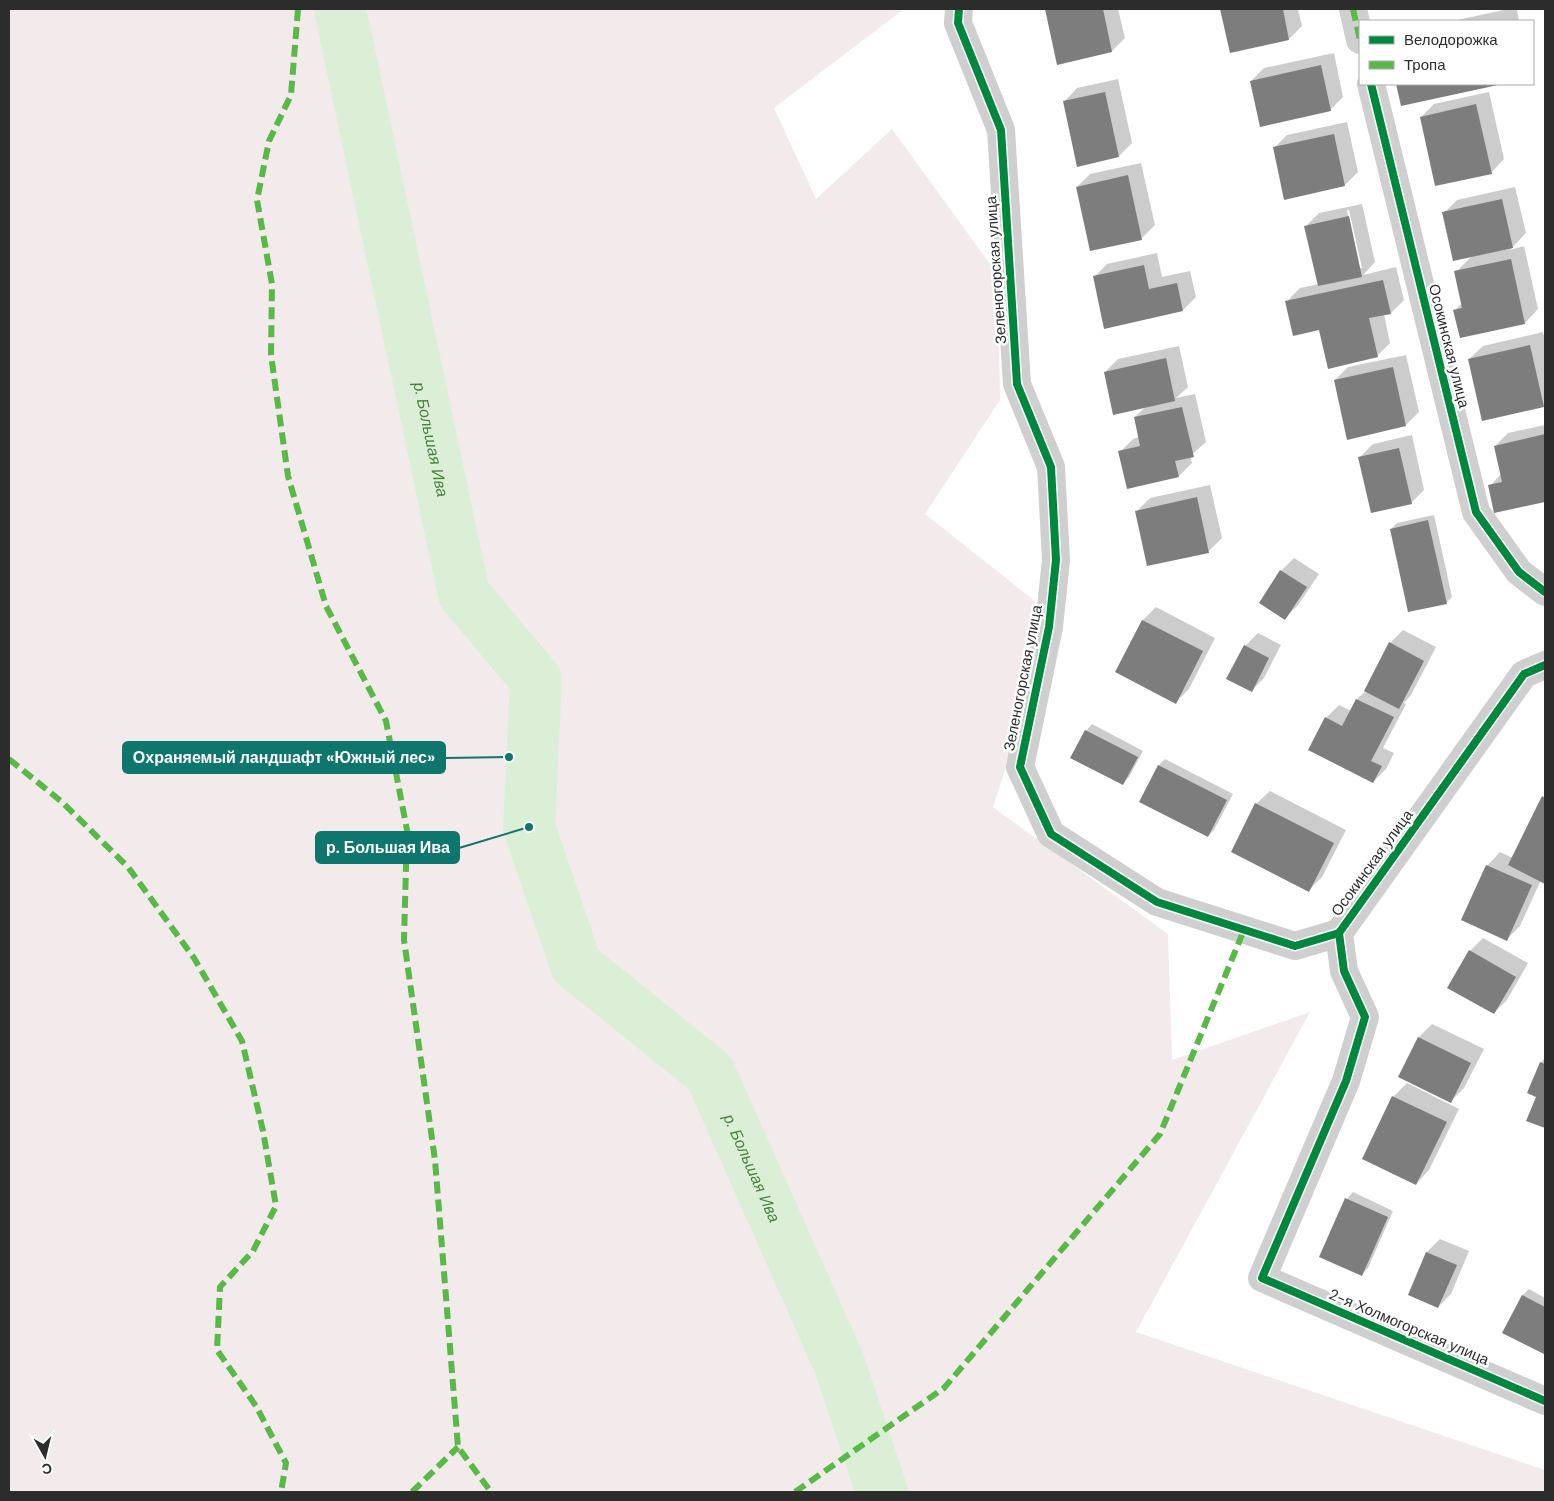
<svg xmlns="http://www.w3.org/2000/svg" width="1554" height="1501" viewBox="0 0 1554 1501" font-family="'DM Sans',sans-serif">
<style>
.green{fill:#f3ebeb}
.shadow{fill:#0003;fill-rule:evenodd}
.lines{fill:none;stroke-linecap:round;stroke-linejoin:round}
.river{stroke:#dbefd7;stroke-width:52}
.building{fill:#7d7d7d}
.minor{stroke:#cfcfcf;stroke-width:28}
.quiet{stroke:#58b947;stroke-width:6;stroke-dasharray:12 6;stroke-linecap:butt}
.cycleway-casing{stroke:#fff;stroke-width:11}
.cycleway{stroke:#00873e;stroke-width:8}
.labels{text-anchor:middle;dominant-baseline:central;stroke-width:5;stroke-linejoin:round;paint-order:stroke}
.street-label{font-size:15px;fill:#2c2c2c;stroke:#fff}
.water-label{font-size:16px;font-style:italic;fill:#48833d;stroke:#fff}
.leader{fill:none;stroke:#0f766e;stroke-width:2}
.callout-dot{fill:#0f766e;stroke:#fff;stroke-width:2}
.callout{fill:#0f766e;stroke:#0f766e;stroke-width:2}
.callout-label{font-size:16px;text-anchor:middle;font-weight:bold;fill:#fff}
</style>
<rect width="100%" height="100%" fill="#fff"/>
<polygon class="green" points="9,9 904,9 774,108 816,199 892,129 998,275 1000,400 925,514 1035,601 1025,708 993,807 1168,934 1172,1060 1310,1012 1136,1332 1545,1470 1545,1492 9,1492"/>
<g class="shadow">
<polygon points="1046,9 1118,9 1125,38 1112,51 1058,63"/>
<polygon points="1221,9 1298,9 1302,26 1289,39 1231,52"/>
<polygon points="1508,9 1517,9 1519,21 1453,21"/>
<polygon points="1334,53 1343,97 1330,110 1251,81 1264,68"/>
<polygon points="1118,79 1132,143 1119,156 1064,102 1077,88"/>
<polygon points="1398,84 1496,84 1402,104"/>
<polygon points="1489,92 1504,159 1491,173 1421,117 1434,104"/>
<polygon points="1347,122 1358,172 1345,185 1274,148 1287,135"/>
<polygon points="1141,163 1155,225 1142,238 1091,250 1077,187 1090,174"/>
<polygon points="1515,187 1526,233 1510,250 1524,246 1538,309 1525,323 1455,310 1462,303 1456,272 1472,256 1444,213 1457,200"/>
<path d="M 1362,204 L 1375,262 L 1363,275 L 1396,267 L 1404,300 L 1391,313 L 1384,314 L 1390,343 L 1377,356 L 1320,328 L 1287,301 L 1300,288 L 1319,284 L 1306,226 L 1319,213 ZM 1347,210 L 1349,210 L 1362,268 L 1359,268 Z"/>
<polygon points="1157,253 1162,277 1190,271 1196,297 1183,310 1094,277 1107,264"/>
<polygon points="1543,332 1545,341 1544,406 1469,359 1483,346"/>
<polygon points="1179,346 1188,387 1176,398 1195,394 1206,442 1190,456 1192,463 1179,476 1120,452 1133,439 1139,437 1135,417 1146,406 1105,372 1118,359"/>
<polygon points="1406,355 1419,412 1406,425 1335,380 1348,367"/>
<polygon points="1545,425 1545,500 1495,512 1490,486 1501,474 1495,446 1508,433"/>
<polygon points="1412,435 1424,490 1411,503 1360,457 1373,444"/>
<polygon points="1210,485 1222,538 1209,551 1137,511 1150,498"/>
<polygon points="1434,515 1452,597 1446,603 1391,529 1397,523"/>
<polygon points="1294,558 1319,574 1298,605 1285,618 1260,603 1281,571"/>
<polygon points="1156,607 1215,638 1189,689 1176,702 1117,671 1143,620"/>
<polygon points="1403,630 1436,647 1411,695 1404,703 1406,704 1383,748 1394,753 1386,769 1373,782 1326,718 1339,705 1351,711 1357,699 1366,691 1390,643"/>
<polygon points="1258,633 1281,645 1264,678 1251,691 1245,646"/>
<polygon points="1092,724 1143,751 1129,777 1123,783 1086,731"/>
<polygon points="1165,759 1233,794 1214,830 1208,836 1141,801 1159,765"/>
<polygon points="1270,791 1346,830 1322,877 1309,890 1232,851 1256,804"/>
<polygon points="1545,795 1545,882 1541,880 1520,926 1507,939 1463,919 1487,866 1500,852 1513,858"/>
<polygon points="1483,938 1528,963 1507,1000 1494,1013 1470,951"/>
<polygon points="1432,1024 1484,1049 1464,1088 1451,1101 1400,1076 1419,1037"/>
<polygon points="1545,1058 1545,1127 1528,1120 1538,1096 1529,1092 1541,1062"/>
<polygon points="1407,1083 1459,1109 1429,1170 1416,1184 1363,1158 1394,1096"/>
<polygon points="1353,1192 1393,1211 1368,1268 1361,1275 1347,1199"/>
<polygon points="1440,1239 1469,1251 1451,1294 1438,1307 1409,1295 1427,1252"/>
<polygon points="1529,1289 1545,1298 1544,1352 1504,1332 1523,1295"/>
</g>
<g class="lines">
<path class="river" id="s1" d="M 340,9 L 464,594 L 536,680 L 529,827 L 576,965 L 710,1073 L 839,1363 L 882,1492"/>
</g>
<g class="building">
<polygon points="1045,9 1103,9 1112,52 1057,65"/>
<polygon points="1220,9 1283,9 1289,40 1230,53"/>
<polygon points="1321,65 1331,111 1260,127 1250,81"/>
<polygon points="1396,84 1498,84 1498,85 1401,106"/>
<polygon points="1105,92 1119,157 1077,167 1063,101"/>
<polygon points="1476,104 1492,174 1435,186 1420,117"/>
<polygon points="1334,134 1345,186 1284,200 1273,147"/>
<polygon points="1128,175 1142,240 1090,251 1076,187"/>
<polygon points="1502,199 1513,248 1453,261 1442,212"/>
<polygon points="1349,216 1362,277 1318,286 1304,226"/>
<polygon points="1511,259 1525,324 1460,338 1453,310 1462,308 1454,271"/>
<polygon points="1144,265 1149,289 1177,283 1183,311 1104,329 1093,276"/>
<polygon points="1383,280 1391,314 1369,318 1378,357 1328,369 1319,330 1293,336 1285,301"/>
<polygon points="1530,345 1544,407 1482,421 1468,359"/>
<polygon points="1166,358 1175,401 1113,415 1104,372"/>
<polygon points="1393,367 1406,426 1347,440 1334,380"/>
<polygon points="1182,407 1194,457 1175,461 1179,477 1127,489 1118,451 1140,446 1134,417"/>
<polygon points="1545,434 1545,502 1494,513 1488,485 1502,482 1494,446"/>
<polygon points="1399,448 1412,504 1371,513 1358,457"/>
<polygon points="1197,497 1209,553 1147,566 1135,511"/>
<polygon points="1428,520 1447,604 1408,612 1390,529"/>
<polygon points="1280,570 1307,587 1285,620 1259,603"/>
<polygon points="1142,620 1203,651 1176,704 1115,672"/>
<polygon points="1389,642 1424,661 1399,709 1364,691"/>
<polygon points="1244,645 1269,658 1252,692 1226,679"/>
<polygon points="1356,699 1394,717 1371,761 1382,766 1373,783 1308,750 1325,717 1342,726"/>
<polygon points="1085,730 1138,757 1123,785 1070,758"/>
<polygon points="1158,765 1227,800 1208,837 1139,802"/>
<polygon points="1542,796 1545,798 1545,884 1508,865"/>
<polygon points="1255,803 1334,843 1309,892 1231,852"/>
<polygon points="1486,865 1532,885 1507,941 1461,920"/>
<polygon points="1469,950 1516,977 1494,1014 1447,988"/>
<polygon points="1418,1037 1471,1063 1451,1103 1398,1077"/>
<polygon points="1540,1062 1545,1064 1545,1128 1526,1121 1536,1097 1527,1093"/>
<polygon points="1392,1096 1447,1122 1416,1185 1362,1159"/>
<polygon points="1345,1198 1388,1217 1362,1276 1319,1257"/>
<polygon points="1426,1252 1457,1265 1438,1308 1408,1295"/>
<polygon points="1522,1295 1545,1307 1544,1354 1502,1333"/>
</g>
<g class="lines">
<g class="minor">
<polyline points="959,9 958,23 1001,130 1017,384 1051,467 1056,560 1049,627 1020,767 1051,834 1157,902 1295,946 1339,933"/>
<polyline points="1353,9 1360,40"/>
<polyline points="1371,84 1476,512 1519,572 1545,592"/>
<polyline points="1545,665 1524,674 1339,933 1344,971 1365,1017 1346,1081 1262,1278 1545,1401"/>
</g>
<g class="quiet">
<polyline points="298,9 291,95 269,141 257,200 272,284 271,355 288,476 326,606 386,721 407,830 404,940 435,1160 458,1447 491,1492"/>
<polyline points="1353,9 1360,40"/>
<polyline points="9,759 62,802 128,867 194,958 242,1041 263,1131 276,1206 253,1251 220,1287 217,1350 256,1406 286,1463 281,1492"/>
<polyline points="412,1492 458,1447"/>
<polyline points="795,1492 944,1388 1160,1134 1244,930"/>
</g>
<g class="cycleway-casing">
<g id="cycleway">
<polyline points="959,9 958,23 1001,130 1017,384 1051,467 1056,560 1049,627 1020,767 1051,834 1157,902 1295,946 1339,933"/>
<polyline points="1371,84 1476,512 1519,572 1545,592"/>
<polyline points="1545,665 1524,674 1339,933 1344,971 1365,1017 1346,1081 1262,1278 1545,1401"/>
</g>
</g>
<use href="#cycleway" class="cycleway"/>
</g>
<g class="labels">
<g class="street-label">
<text transform="translate(996 270) rotate(-94)">Зеленогорская улица</text>
<text transform="translate(1449 346) rotate(76)">Осокинская улица</text>
<text transform="translate(1023 678) rotate(-79)">Зеленогорская улица</text>
<text transform="translate(1372 863) rotate(-54)">Осокинская улица</text>
<text transform="translate(1409 1327) rotate(23)">2-я Холмогорская улица</text>
</g>
<g class="water-label">
<text stroke="none"><textPath href="#s1" startOffset="440">р. Большая Ива</textPath></text>
<text stroke="none"><textPath href="#s1" startOffset="1279">р. Большая Ива</textPath></text>
</g>
</g>
<path class="leader" d="M509 757L445 758M529 827L459 848"/>
<g class="callout-dot">
<circle cx="509" cy="757" r="5"/>
<circle cx="529" cy="827" r="5"/>
</g>
<g class="callout">
<rect x="123" y="742" width="322" height="31" rx="5"/>
<rect x="316" y="832" width="143" height="31" rx="5"/>
</g>
<g class="callout-label">
<text x="284" y="763">Охраняемый ландшафт «Южный лес»</text>
<text x="388" y="853">р. Большая Ива</text>
</g>
<rect width="1554" height="1501" fill="none" stroke="#2c2c2c" stroke-width="20"/>
<rect x="1359" y="20" width="175" height="65" fill="#ffffff" stroke="#ababab"/>
<rect x="1369" y="36" width="25" height="8" fill="#00873e" stroke="#ababab"/>
<text x="1404" y="45" font-size="15" fill="#2c2c2c">Велодорожка</text>
<rect x="1369" y="61" width="25" height="8" fill="#58b947" stroke="#ababab"/>
<text x="1404" y="70" font-size="15" fill="#2c2c2c">Тропа</text>
<g transform="translate(45 1456) rotate(172)" stroke="#ffffff" stroke-width="4" paint-order="stroke">
<path d="M0-4L9 19L0 12L-9 19Z" fill="#2c2c2c"/>
<text y="-8" font-size="14" font-weight="bold" text-anchor="middle" fill="#2c2c2c">С</text>
</g>
</svg>
